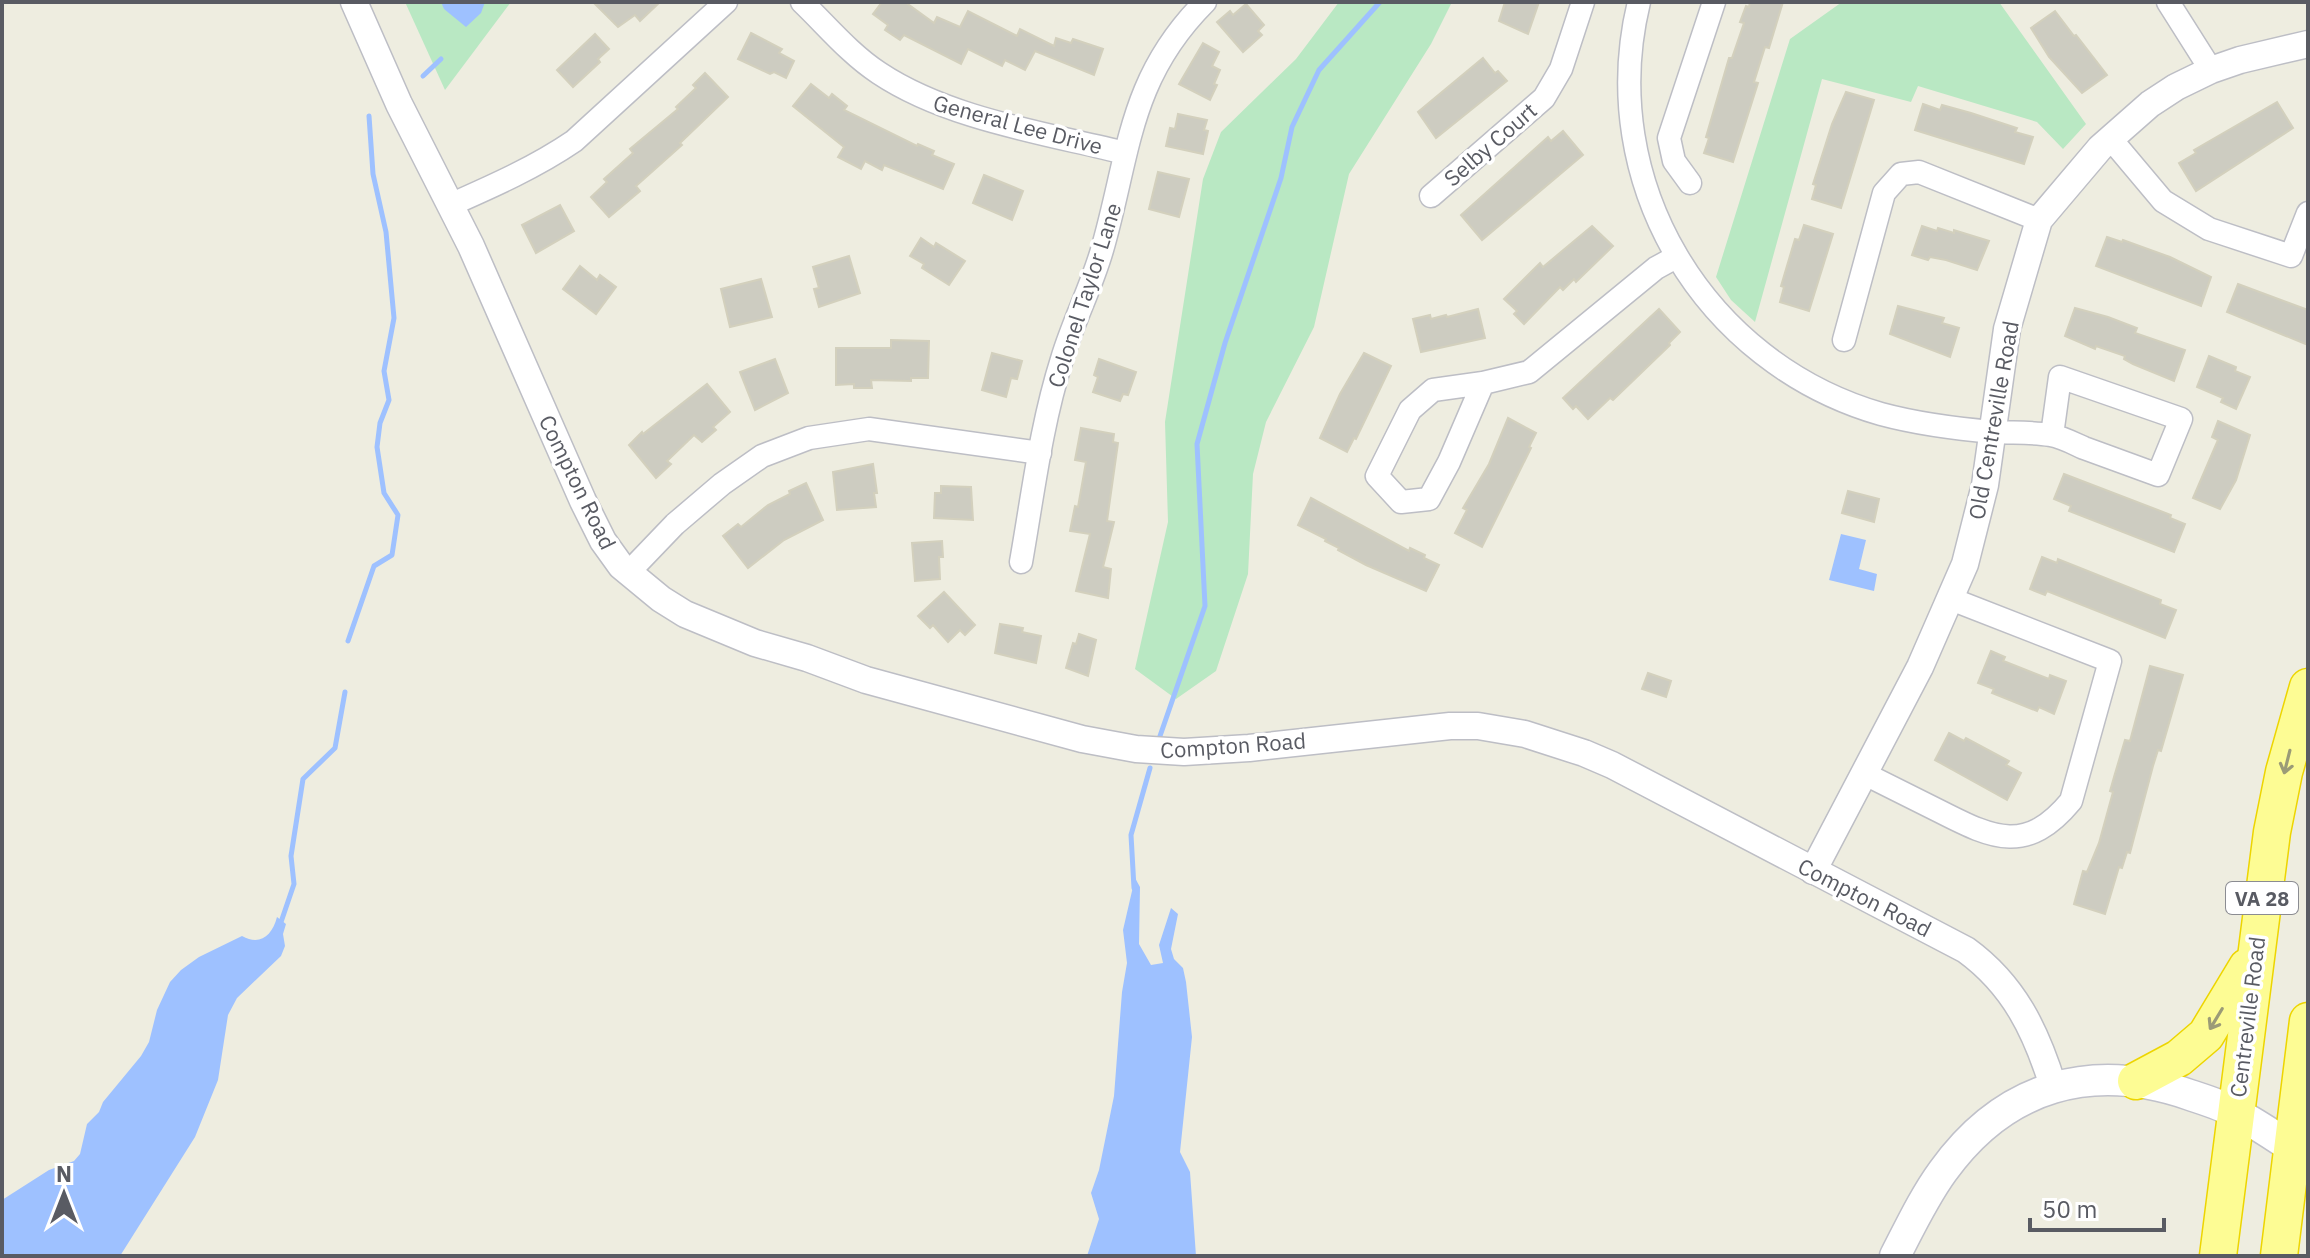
<svg xmlns="http://www.w3.org/2000/svg" width="2310" height="1258" viewBox="0 0 2310 1258" font-family="'IBM Plex Sans',sans-serif">
<style>
.green{fill:#b9e8c3}
.water{fill:#9ec1ff}
.lines{fill:none;stroke-linecap:round;stroke-linejoin:round}
.stream{stroke:#9ec1ff;stroke-width:5}
.building{fill:#cdccc1;stroke:#d3d0bd;stroke-width:2}
.minor-casing{stroke:#bdbec5;stroke-width:25}
.tertiary-casing{stroke:#bdbec5;stroke-width:29}
.secondary-casing{stroke:#c0c1ca;stroke-width:33}
.trunk-casing{stroke:#edd500;stroke-width:39}
.minor{stroke:#fff;stroke-width:22}
.tertiary{stroke:#fff;stroke-width:26}
.secondary{stroke:#fff;stroke-width:30}
.trunk{stroke:#fdfc94;stroke-width:36}
.oneway{stroke:#9b9b77}
.labels{text-anchor:middle;dominant-baseline:central;stroke-width:7;stroke-linejoin:round;paint-order:stroke}
.shield{fill:#fff;stroke:#8b8c92;stroke-width:2}
.shield-label{font-size:20px;font-weight:bold;fill:#595b63}
.street-label{font-size:22px;fill:#595b63;stroke:#fff}
</style>
<rect width="100%" height="100%" fill="#eeede0"/>
<g class="green">
<polygon points="405,2 511,2 445,90"/>
<polygon points="1339,2 1452,2 1431,44 1349,174 1314,327 1266,422 1253,474 1248,574 1216,671 1176,699 1135,669 1168,522 1165,422 1203,179 1221,132 1296,59"/>
<polygon points="1842,2 1999,2 2086,124 2063,149 2037,122 1918,86 1911,102 1822,79 1755,322 1731,300 1716,277 1790,39"/>
</g>
<g class="water">
<polygon points="441,2 485,2 481,13 466,27 444,9"/>
<polygon points="1841,534 1866,540 1859,569 1877,574 1874,591 1829,580"/>
<polygon points="1135,878 1140,887 1139,944 1151,965 1163,963 1159,945 1171,908 1178,914 1171,949 1174,959 1183,968 1186,982 1192,1037 1180,1152 1190,1172 1196,1256 1087,1256 1099,1219 1091,1193 1099,1170 1114,1096 1122,992 1127,963 1123,930"/>
<path d="M 277,917 L 286,924 L 283,934 L 285,946 L 281,956 L 237,998 L 228,1015 L 218,1080 L 195,1137 L 120,1256 L 2,1256 L 2,1200 L 49,1170 L 74,1161 L 80,1154 L 87,1124 L 99,1112 L 103,1102 L 141,1056 L 149,1042 L 157,1010 L 170,982 L 181,970 L 199,957 L 242,936 C 260,946 272,936 277,917 Z"/>
</g>
<g class="lines">
<g class="stream">
<polyline points="423,76 441,59"/>
<polyline points="348,641 374,566 392,555 398,515 384,493 377,447 380,423 389,400 384,371 394,318 386,232 373,174 369,116"/>
<polyline points="1160,736 1205,606 1197,444 1225,343 1281,178 1292,127 1319,70 1380,2"/>
<polyline points="1134,888 1131,835 1150,768"/>
<polyline points="280,925 294,884 291,856 303,779 335,748 345,692"/>
</g>
</g>
<g class="building">
<polygon points="593,2 660,2 640,21 635,15 618,27"/>
<polygon points="882,2 905,2 934,23 937,17 960,27 968,11 1017,36 1020,29 1054,46 1056,38 1071,43 1073,39 1103,49 1094,75 1035,51 1025,70 1005,60 1002,66 968,49 961,64 904,35 900,40 885,30 888,25 873,14"/>
<polygon points="1505,2 1539,2 1528,34 1499,21"/>
<polygon points="1750,2 1783,2 1769,48 1765,47 1754,82 1758,83 1733,162 1704,153 1709,138 1706,137 1729,58 1732,58 1744,23 1740,22 1746,6 1749,7"/>
<polygon points="1246,4 1264,25 1258,31 1262,35 1243,52 1217,22 1230,11 1233,15"/>
<polygon points="2055,11 2074,36 2076,35 2107,75 2082,93 2049,57 2031,28"/>
<polygon points="751,33 782,49 779,53 794,61 786,78 774,72 770,74 738,59"/>
<polygon points="595,34 609,49 598,59 600,62 573,87 557,70"/>
<polygon points="1203,43 1219,52 1212,66 1220,70 1214,84 1217,85 1210,100 1179,84"/>
<polygon points="1483,58 1495,73 1498,71 1507,81 1436,138 1418,112"/>
<polygon points="705,73 728,97 680,143 682,145 636,186 640,191 609,217 591,197 607,182 604,179 633,153 630,149 678,109 676,107 696,88 693,85"/>
<polygon points="811,84 829,98 832,94 847,106 844,110 917,146 918,144 934,151 932,155 954,164 943,189 884,165 882,170 865,161 861,169 838,157 844,147 793,106"/>
<polygon points="1846,92 1874,100 1841,208 1812,199 1816,185 1813,184 1832,124"/>
<polygon points="2277,102 2293,128 2196,191 2179,163 2196,153 2194,150"/>
<polygon points="1923,104 1940,110 1942,105 1971,113 2017,128 2015,132 2033,137 2024,164 1915,130"/>
<polygon points="1178,114 1207,120 1204,130 1208,131 1203,154 1166,146 1170,128 1175,129"/>
<polygon points="1563,131 1583,155 1482,240 1461,215 1548,137 1551,141"/>
<polygon points="1158,172 1189,179 1179,217 1149,209"/>
<polygon points="984,175 1023,191 1012,220 973,203"/>
<polygon points="560,205 574,231 536,253 522,225"/>
<polygon points="1804,225 1833,234 1809,311 1780,302 1784,287 1781,286 1795,239 1799,240"/>
<polygon points="1592,226 1613,246 1576,282 1574,279 1563,290 1560,287 1524,324 1514,314 1517,311 1504,299 1540,263 1543,267"/>
<polygon points="1922,226 1937,231 1938,228 1954,233 1954,230 1989,241 1977,270 1946,260 1930,257 1928,260 1912,255"/>
<polygon points="2107,237 2122,242 2123,240 2170,257 2211,277 2201,306 2096,266"/>
<polygon points="921,238 934,247 936,243 965,261 949,285 922,268 924,264 910,256"/>
<polygon points="849,256 860,293 819,307 814,289 819,288 813,267"/>
<polygon points="580,266 597,280 600,275 616,287 596,314 563,289"/>
<polygon points="761,279 772,317 730,327 721,289"/>
<polygon points="2238,284 2308,310 2308,345 2227,312"/>
<polygon points="1898,306 1944,318 1942,323 1959,328 1950,357 1890,334"/>
<polygon points="2075,308 2108,317 2137,328 2135,333 2185,350 2174,381 2133,364 2124,359 2125,356 2096,346 2095,349 2065,336"/>
<polygon points="1478,309 1485,338 1421,352 1413,319 1430,315 1431,319 1446,315 1447,317"/>
<polygon points="1659,309 1680,332 1669,343 1670,345 1613,400 1610,398 1588,419 1576,406 1573,409 1563,398"/>
<polygon points="891,340 929,341 928,378 911,378 911,381 871,380 872,388 854,388 854,384 836,385 836,348 891,348"/>
<polygon points="992,353 1022,361 1017,379 1011,378 1006,397 982,390"/>
<polygon points="1364,353 1391,366 1356,439 1354,438 1347,452 1320,438 1340,394"/>
<polygon points="2209,356 2236,367 2235,371 2250,377 2236,409 2221,402 2223,398 2197,387"/>
<polygon points="775,359 788,393 755,410 740,372"/>
<polygon points="1099,359 1136,372 1128,395 1123,394 1120,401 1093,392 1098,377 1094,375"/>
<polygon points="707,384 730,412 713,427 716,430 702,442 694,435 667,461 671,464 656,478 629,445 642,432 643,434"/>
<polygon points="1508,418 1536,433 1529,447 1531,448 1482,547 1455,533 1467,510 1463,508 1489,464"/>
<polygon points="2218,421 2250,435 2236,480 2220,509 2193,498 2218,440 2212,437"/>
<polygon points="1081,428 1114,434 1113,442 1118,443 1107,521 1114,522 1103,567 1111,569 1108,598 1076,591 1090,534 1070,531 1075,506 1078,507 1086,462 1075,460"/>
<polygon points="873,464 877,493 874,493 876,507 837,510 833,472"/>
<polygon points="2064,474 2171,515 2170,518 2185,524 2174,552 2069,511 2071,506 2054,499"/>
<polygon points="806,483 823,520 784,540 748,568 723,536 738,524 741,527 768,505 790,494 789,491"/>
<polygon points="941,486 971,487 973,520 934,518 935,493 941,493"/>
<polygon points="1848,491 1879,499 1874,522 1842,513"/>
<polygon points="1311,498 1409,551 1410,548 1425,555 1424,558 1439,565 1426,591 1366,565 1338,550 1339,548 1325,541 1326,539 1298,525"/>
<polygon points="942,541 943,557 939,557 940,579 915,581 912,543"/>
<polygon points="2042,557 2057,563 2058,559 2161,600 2160,604 2176,610 2165,638 2047,591 2045,595 2030,589"/>
<polygon points="944,592 975,625 965,635 960,630 948,642 933,625 930,628 918,616"/>
<polygon points="1000,624 1023,628 1022,632 1041,636 1036,663 995,653"/>
<polygon points="1079,634 1096,640 1088,676 1066,668 1073,643 1076,644"/>
<polygon points="1991,651 2005,657 2003,661 2006,662 2049,679 2050,675 2066,681 2054,714 2039,707 2037,711 1992,693 1994,689 1978,683"/>
<polygon points="2150,666 2183,675 2161,751 2158,750 2153,766 2130,853 2127,852 2122,868 2119,867 2105,914 2074,904 2083,871 2087,872 2099,843 2113,792 2110,791 2114,777 2125,740 2130,741"/>
<polygon points="1648,673 1671,681 1666,697 1642,689"/>
<polygon points="1949,733 1964,741 1966,738 2009,761 2006,765 2021,773 2007,800 1935,760"/>
</g>
<g class="lines">
<g class="minor-casing">
<g id="minor">
<path d="M 802,2 C 827,26 850,54 879,73 C 948,119 1045,133 1125,153"/>
<path d="M 1639,2 C 1595,182 1704,363 1881,414 C 1918,424 1958,429 1995,432 C 2013,433 2032,432 2050,435 C 2062,437 2073,443 2084,448 C 2109,457 2134,466 2158,475 L 2181,419 L 2060,377 L 2052,435"/>
<polyline points="2168,2 2211,70"/>
<polyline points="2110,138 2163,201 2209,229 2291,256 2308,213"/>
<polyline points="1690,183 1674,161 1669,138 1714,2"/>
<polyline points="1431,196 1544,98 1561,69 1583,2"/>
<path d="M 450,205 C 493,186 536,167 574,141 L 726,2"/>
<polyline points="1844,340 1884,193 1901,174 1919,172 2039,220"/>
<polyline points="1483,383 1449,462 1429,499 1401,502 1377,476 1410,410 1433,390 1483,383 1529,372 1656,268 1676,257"/>
<path d="M 1021,562 C 1033,494 1041,425 1062,359 C 1073,322 1091,288 1102,250 C 1130,153 1128,79 1205,2"/>
<polyline points="628,573 675,524 722,484 762,456 809,438 869,429 1040,453"/>
<path d="M 1863,773 C 1889,786 1915,799 1941,812 C 1994,839 2027,854 2071,801 L 2110,661 L 1951,599"/>
</g>
</g>
<g class="tertiary-casing">
<g id="tertiary">
<path d="M 354,2 L 399,104 L 471,246 L 583,501 L 603,541 L 621,566 L 661,599 L 685,614 L 755,643 L 807,658 L 866,680 L 1082,739 L 1136,749 L 1184,752 L 1249,748 L 1450,726 L 1478,726 L 1525,734 L 1584,753 L 1612,765 L 1966,950 C 2014,985 2036,1031 2053,1086"/>
<polyline points="1813,871 1920,667 1965,564 1985,485 2007,329 2039,220 2100,148 2150,104 2176,87 2211,70 2240,60 2308,44"/>
</g>
</g>
<g class="secondary-casing">
<path id="secondary" d="M 1895,1256 C 1910,1227 1924,1197 1943,1171 C 2005,1085 2092,1061 2190,1095 C 2205,1100 2222,1105 2236,1113 C 2261,1126 2284,1143 2308,1158"/>
</g>
<g class="trunk-casing">
<g id="trunk">
<polyline points="2136,1081 2179,1058 2206,1035 2247,967"/>
<polyline points="2218,1256 2272,832 2284,772 2308,687"/>
<polyline points="2279,1256 2308,1021"/>
</g>
</g>
<use href="#minor" class="minor"/>
<use href="#tertiary" class="tertiary"/>
<use href="#secondary" class="secondary"/>
<use href="#trunk" class="trunk"/>
</g>
<defs><path id="oneway-shaft" d="M-6 0H5M1.5-3L5.5 0L1.5 3" fill="none" stroke-width="1.6" stroke-linecap="round" stroke-linejoin="round" transform="scale(2)"/></defs>
<g class="oneway">
<use href="#oneway-shaft" transform="translate(2287 762) rotate(104)"/>
<use href="#oneway-shaft" transform="translate(2216 1019) rotate(121)"/>
</g>
<g class="labels">
<rect class="shield" x="2226" y="882" width="72" height="32" rx="6"/>
<g class="shield-label">
<text x="2262" y="898">VA 28</text>
</g>
<g class="street-label">
<text transform="translate(1018 124) rotate(15)">General Lee Drive</text>
<text transform="translate(1490 144) rotate(-41)">Selby Court</text>
<text transform="translate(1084 295) rotate(-72)">Colonel Taylor Lane</text>
<text transform="translate(1993 420) rotate(-80)">Old Centreville Road</text>
<text transform="translate(578 482) rotate(64)">Compton Road</text>
<text transform="translate(1233 745) rotate(-4)">Compton Road</text>
<text transform="translate(1865 897) rotate(27)">Compton Road</text>
<text transform="translate(2247 1017) rotate(-83)">Centreville Road</text>
</g>
</g>
<rect width="2310" height="1258" fill="none" stroke="#595b63" stroke-width="8"/>
<g transform="translate(64 1194)" stroke="#ffffff" stroke-width="6" paint-order="stroke">
<path d="M0-6L14 30L0 20L-14 30Z" fill="#595b63"/>
<text y="-12" font-size="22" font-weight="bold" text-anchor="middle" fill="#595b63">N</text>
</g>
<path d="M2030 1218v12h134v-12" fill="none" stroke="#595b63" stroke-width="4"/>
<text x="2042" y="1218" font-size="24" fill="#595b63" stroke="#ffffff" stroke-width="6" paint-order="stroke">50 m</text>
</svg>
